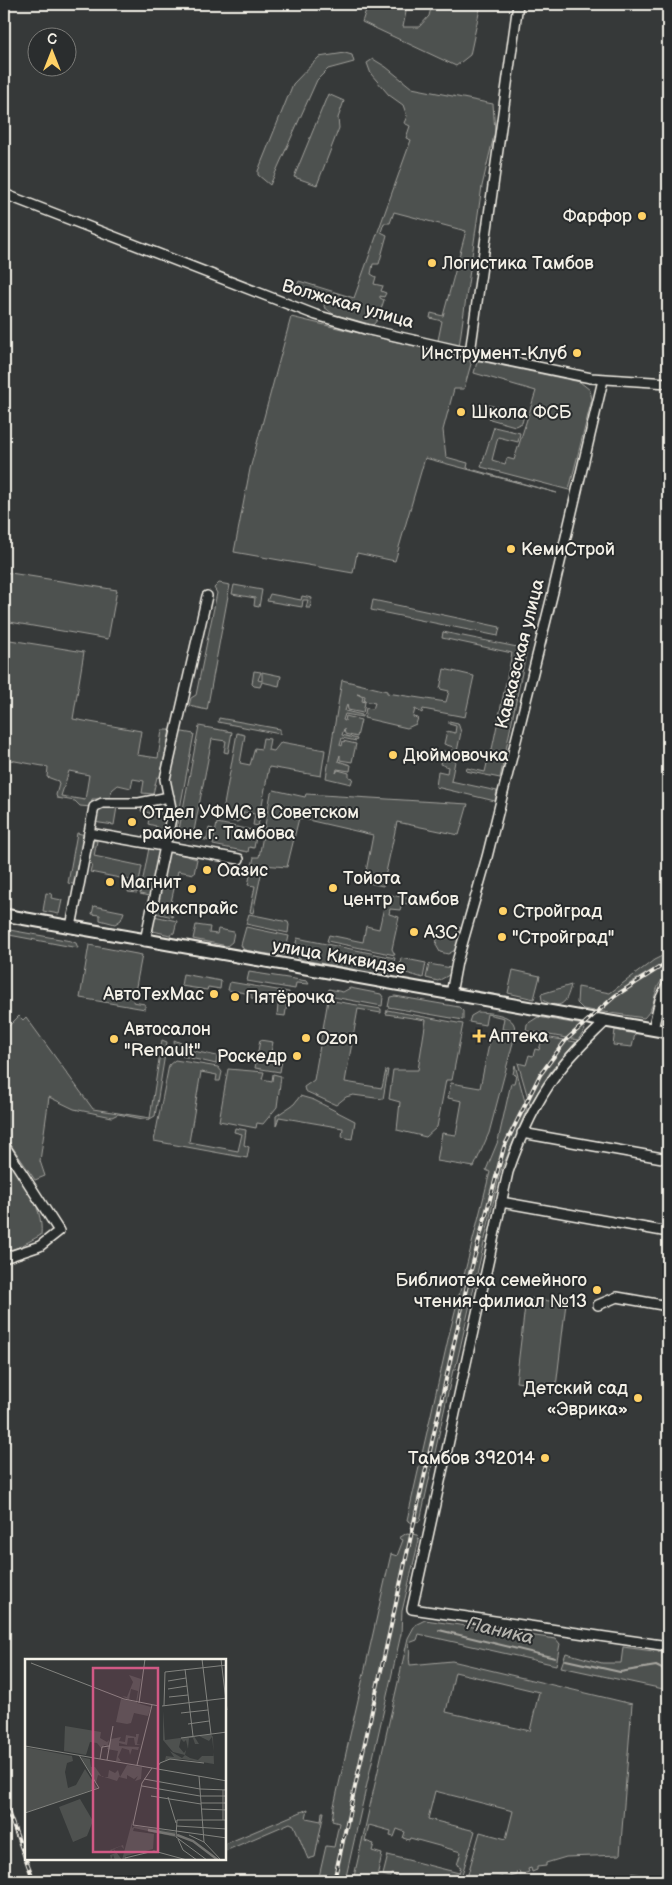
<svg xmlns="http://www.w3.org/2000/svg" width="672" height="1885" viewBox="0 0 672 1885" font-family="'Balsamiq Sans',sans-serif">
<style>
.green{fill:#4e514f;stroke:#a1a19c;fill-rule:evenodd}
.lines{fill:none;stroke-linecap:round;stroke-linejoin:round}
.stream{stroke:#a8a7a1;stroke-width:2}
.minor-casing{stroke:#f4f1e8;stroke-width:12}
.major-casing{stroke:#f4f1e8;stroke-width:15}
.minor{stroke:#2a2d2e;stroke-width:9}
.major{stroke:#2a2d2e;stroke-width:11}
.rail-casing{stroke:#f4f1e8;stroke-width:4}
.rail{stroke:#2a2d2e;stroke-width:2;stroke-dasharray:5.5;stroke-linecap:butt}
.poi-dot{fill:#ffd166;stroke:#2a2d2e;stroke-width:2}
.labels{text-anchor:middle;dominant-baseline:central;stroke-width:4;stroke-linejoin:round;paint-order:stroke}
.poi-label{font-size:18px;fill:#f4f1e8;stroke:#2a2d2e;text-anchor:start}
.street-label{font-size:18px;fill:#f4f1e8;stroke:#2a2d2e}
.water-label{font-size:19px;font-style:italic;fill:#b4b3ad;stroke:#2a2d2e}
.inset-river{fill:none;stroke:#757572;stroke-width:2.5}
.inset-road{fill:none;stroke:#82837f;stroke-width:1}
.view{fill:#d15985;fill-opacity:0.15;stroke:#d15985;stroke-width:2.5}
.inset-edge{fill:none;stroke:#f4f1e8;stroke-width:2.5}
</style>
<rect width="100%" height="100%" fill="#363939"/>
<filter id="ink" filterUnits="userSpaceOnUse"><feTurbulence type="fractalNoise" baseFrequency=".02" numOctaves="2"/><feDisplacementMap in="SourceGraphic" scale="10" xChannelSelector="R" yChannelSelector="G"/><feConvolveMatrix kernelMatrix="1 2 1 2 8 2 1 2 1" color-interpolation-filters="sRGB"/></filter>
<g filter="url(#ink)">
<g class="green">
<polygon points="368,4 403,4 406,12 403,27 419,27 429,16 432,4 481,4 470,55 456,66 362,22"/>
<polygon points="345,53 352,55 354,62 328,69 317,80 270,185 258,175 258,171 293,84 319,57"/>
<polygon points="373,59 386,67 412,88 493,104 495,131 482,186 459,347 437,345 442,321 430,318 431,313 443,316 466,231 394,212 390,223 384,223 381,232 387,235 379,264 373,264 371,274 376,277 374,284 383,286 381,291 386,293 384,297 380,296 380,298 384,300 378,319 373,325 333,314 324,307 326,295 297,286 299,281 354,298 411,140 406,138 410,126 404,123 407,116 403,105 389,95 371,74 367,63"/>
<polygon points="328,94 344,101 338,118 339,128 317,185 294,177"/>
<polygon points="291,317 469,359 471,364 464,389 454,389 443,430 446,457 468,463 467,468 557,493 425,458 395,561 357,553 353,573 234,552 250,469"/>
<polygon points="480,361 580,382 590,390 592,399 569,490 481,467 494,427 520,433 518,442 498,437 492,460 505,464 507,458 514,460 536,391 474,373 477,362"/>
<polygon points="489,405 524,415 522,423 515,426 490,419 487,414"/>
<polygon points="4,572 117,590 108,639 4,621"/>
<polygon points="219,583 230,585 207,710 189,706 191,698 196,695 217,593 214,588"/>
<polygon points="234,585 262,590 259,607 254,606 255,598 232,594"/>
<polygon points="270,594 301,600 302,596 312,598 310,608 306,608 308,600 303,600 302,607 267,601"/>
<polygon points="373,600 500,627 498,636 371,610"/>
<polygon points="443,632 527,649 500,778 466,771 467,768 485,772 488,759 490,759 512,653 442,638"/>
<path d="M 4,639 L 84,652 L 73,719 L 141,731 L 137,755 L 158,758 L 162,730 L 170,730 L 160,778 L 157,777 L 153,794 L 142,793 L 144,781 L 133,779 L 131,788 L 118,785 L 112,790 L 109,799 L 92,799 L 91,807 L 80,806 L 75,801 L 57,798 L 56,795 L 59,784 L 58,781 L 47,777 L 48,767 L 4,759 ZM 69,771 L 89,775 L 85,800 L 61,796 Z"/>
<polygon points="444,669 474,676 465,717 423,709 422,713 415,709 413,717 418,718 416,724 407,728 364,718 366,708 373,709 375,703 364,701 365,696 357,694 363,697 362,701 365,702 363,713 348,710 347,704 345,711 362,715 362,717 345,714 343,720 345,721 346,716 361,720 357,737 345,734 344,729 342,735 357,739 356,741 342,738 340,745 342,746 343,741 356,744 352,762 340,760 340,755 338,761 351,765 350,771 337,769 336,773 338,770 349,773 349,777 353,778 351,784 326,778 342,680 387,691 387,693 446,702 449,691 440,689"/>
<polygon points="254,671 261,672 258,680 262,681 262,672 281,676 279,686 262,682 260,687 254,686 252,684"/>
<polygon points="219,718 280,729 280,734 218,722"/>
<polygon points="449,721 458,723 461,732 451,781 497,791 495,801 436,787 438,771 447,773 448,767 440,764 443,751 451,753 453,747 444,744 447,731 455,733 456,726 449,724"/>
<polygon points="199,726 232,732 228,753 224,752 226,741 212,739 193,836 207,839 209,828 213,829 211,841 178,835"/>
<polygon points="177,731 194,734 175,835 171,834 176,809 168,782"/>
<polygon points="237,733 245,735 240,763 250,765 255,748 261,749 263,738 270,739 268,750 274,751 281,742 325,750 321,776 269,767 258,826 253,825 255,814 244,812 242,819 237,822 225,820 222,816"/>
<polygon points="274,790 305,797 306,794 468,804 459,835 397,822 383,886 364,882 373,835 299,818 287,867 263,865 253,913 250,912 255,886 248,885 254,857 259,857 271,793"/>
<polygon points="143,805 168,811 166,836 154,834 156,826 148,824 150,813 141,811"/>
<polygon points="97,807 117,807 114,825 93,822"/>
<polygon points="217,823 257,831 254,848 249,847 248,852 213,845"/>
<polygon points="77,833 86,835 77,885 68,883"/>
<polygon points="93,840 97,841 94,856 142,866 137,893 128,892 130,880 90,872 92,864 88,863"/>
<polygon points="149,848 162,851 153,897 140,894"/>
<polygon points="168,851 197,859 194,874 178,871 169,911 173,917 155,913"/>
<polygon points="46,893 52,894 51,898 62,900 59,914 43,911"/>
<polygon points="387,894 410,899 409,904 402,903 400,910 390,909 389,914 399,917 392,949 395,955 327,941 329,935 363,942 366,926 379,929"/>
<polygon points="94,906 124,912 121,920 115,924 100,920 100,915 92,914"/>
<polygon points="249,914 288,922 289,925 288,933 246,924"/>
<polygon points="154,916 177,921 174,933 170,935 153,931"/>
<polygon points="196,925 210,927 209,933 217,934 218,929 234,932 232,942 227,946 193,939"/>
<polygon points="246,927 289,936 285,954 280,956 244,950 241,945"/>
<polygon points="459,927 462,929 455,950 448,954 440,952 436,945 438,934 454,938"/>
<polygon points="4,929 71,941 76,943 78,948 4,934"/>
<polygon points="297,938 395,958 392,969 387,976 299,959 294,954"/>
<polygon points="89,945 142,955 133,1002 145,1004 145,1009 80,998"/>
<polygon points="668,953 668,961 632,982 595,1011 583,1009 577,1003 578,987 610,993 654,960"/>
<polygon points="401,958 426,963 423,978 403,972 400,965"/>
<path d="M 668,963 L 668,974 C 650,989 659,1003 644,1018 L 597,1011 L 634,984 Z"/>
<polygon points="429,964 451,968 449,975 438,981 426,978"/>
<polygon points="513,970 540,976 534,999 508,993"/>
<polygon points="249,972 307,981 309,984 296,983 295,989 247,981"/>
<polygon points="183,974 221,981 220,989 208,987 207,990 181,986"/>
<polygon points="230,982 289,992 285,1016 277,1015 278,1005 276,1002 251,998 251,994 228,990"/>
<path d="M 571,985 C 566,1004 562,1010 542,1000 L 541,994 Z"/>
<polygon points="350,988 381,994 383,997 382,1006 328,996 329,989 343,992"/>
<polygon points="395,996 459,1007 463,1011 463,1020 388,1007 390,997"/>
<polygon points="328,1000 381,1009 381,1013 358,1009 345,1082 382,1088 386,1070 388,1070 383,1099 353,1095 346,1097 336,1105 305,1091 304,1087 314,1080"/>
<polygon points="387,1010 463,1024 452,1080 446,1080 437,1127 426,1137 397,1130 400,1102 389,1099 393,1070 418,1070 426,1020 386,1014"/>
<path d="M 478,1012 C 492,1013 516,1014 515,1031 L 502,1029 L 504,1018 L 487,1014 L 485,1025 L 469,1022 L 471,1016 Z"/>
<polygon points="19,1016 23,1020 26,1017 93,1109 150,1118 162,1040 167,1042 155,1116 148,1120 118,1114 112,1117 74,1109 49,1097 40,1161 45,1176 35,1180 4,1135 4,1031"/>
<polygon points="538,1017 578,1024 583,1025 585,1030 578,1040 526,1031 527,1024"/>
<polygon points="492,1030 515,1035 489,1133 474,1167 437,1161 442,1133 456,1135 462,1101 448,1098 451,1083 480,1088"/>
<polygon points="615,1030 635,1034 632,1047 613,1045"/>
<polygon points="538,1036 576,1042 551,1071 530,1105 518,1063 526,1065 529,1055 533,1056 535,1049 539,1050 542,1040 538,1039"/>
<polygon points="174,1040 181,1043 184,1049 217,1056 216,1064 182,1056 175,1050"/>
<polygon points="260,1040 273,1042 270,1058 282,1060 280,1072 255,1068"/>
<polygon points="175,1060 218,1067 222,1072 220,1081 216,1081 217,1075 201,1072 189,1142 238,1151 242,1134 234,1132 235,1128 246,1130 244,1145 249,1147 247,1158 154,1141 169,1065"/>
<polygon points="515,1065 527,1109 500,1173 455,1370 453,1370 420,1521 412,1523 407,1520 449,1335 490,1172 486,1170 498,1141 511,1083 514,1083 516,1075 513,1074"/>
<polygon points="228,1069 264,1072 262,1079 272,1081 273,1074 281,1076 277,1107 263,1124 257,1123 256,1128 219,1121"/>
<polygon points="300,1096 314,1100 355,1121 352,1139 342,1137 343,1128 279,1117 276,1126 276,1116 294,1104"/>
<path d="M 4,1153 C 20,1177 44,1205 41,1235 L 19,1247 L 4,1252 Z"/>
<polygon points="526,1298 566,1303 556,1387 516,1382"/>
<polygon points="407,1533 417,1535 419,1540 402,1611 401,1634 345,1881 318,1881 326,1846 334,1847 339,1823 332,1821 334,1806 391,1554 397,1556 403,1540 399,1538"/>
<path d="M 425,1620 L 556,1639 L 560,1644 L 556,1665 L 419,1634 L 417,1640 L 409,1643 C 411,1651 408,1657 410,1665 L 452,1661 L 632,1704 L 620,1855 L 566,1857 L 546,1863 L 546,1866 L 537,1867 L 537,1870 L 532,1872 L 531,1868 L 528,1869 L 529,1872 L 520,1875 L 519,1871 L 516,1872 L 517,1875 L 503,1879 L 502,1877 L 488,1881 L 466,1881 L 480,1832 L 506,1839 L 513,1811 L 435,1791 L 428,1819 L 475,1831 L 460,1881 L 395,1881 L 396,1875 L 391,1874 L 390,1877 L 383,1875 L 388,1855 L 459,1873 L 461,1867 L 457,1865 L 461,1852 L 410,1838 L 409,1840 L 403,1838 L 405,1832 L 397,1829 L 394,1837 L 390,1836 L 391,1831 L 369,1825 L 365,1841 L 374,1844 L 372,1851 L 382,1854 L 376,1881 L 353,1881 L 408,1638 L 415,1625 ZM 455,1672 L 539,1692 L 530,1731 L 446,1712 Z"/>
<polygon points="623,1647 668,1653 668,1690 561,1667 566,1653 602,1663 621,1663"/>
<polygon points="308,1809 306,1818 321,1821 322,1812 324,1812 315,1857 308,1859 294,1825 290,1823 225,1851 225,1844"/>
</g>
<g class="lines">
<g class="stream">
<polyline points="439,1630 555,1658"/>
<polyline points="566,1660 620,1672 656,1666 668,1672"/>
</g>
<g class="minor-casing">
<g id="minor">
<polyline points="4,194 316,315 365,329 470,353 591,378 668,383"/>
<polyline points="470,353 518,4"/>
<polyline points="89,833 239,859"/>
<polyline points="71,927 94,807 102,803 139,803 169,797"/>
<polyline points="145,941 172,813 165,779 207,596"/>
<polyline points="451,994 457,962 487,857 553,592 603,380"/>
<path d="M 606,1021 C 589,1038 570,1055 556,1075 C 534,1104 520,1137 508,1172 L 412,1609 L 668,1646"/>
<polyline points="653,1029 660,1000 668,983"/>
<polyline points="522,1133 668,1159"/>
<polyline points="4,1145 59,1231 40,1246 4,1258"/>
<polyline points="501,1202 668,1232"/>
<polyline points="598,1305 617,1297 668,1306"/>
<polyline points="608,1881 630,1879 647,1881"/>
</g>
</g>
<g class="major-casing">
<polyline id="major" points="4,915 668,1032"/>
</g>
<use href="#minor" class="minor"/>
<use href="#major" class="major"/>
<g class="rail-casing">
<g id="rail">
<polyline points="4,1801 34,1881"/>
<polyline points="334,1881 467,1285 504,1147 540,1075 566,1040 615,996 668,962"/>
</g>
</g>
<use href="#rail" class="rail"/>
</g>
</g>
<g class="poi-dot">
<circle cx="642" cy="216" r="5"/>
<circle cx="432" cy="263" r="5"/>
<circle cx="577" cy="353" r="5"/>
<circle cx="461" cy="412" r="5"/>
<circle cx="511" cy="549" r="5"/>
<circle cx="393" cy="755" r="5"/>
<circle cx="132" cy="822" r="5"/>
<circle cx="207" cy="870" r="5"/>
<circle cx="110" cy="882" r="5"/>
<circle cx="333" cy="888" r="5"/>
<circle cx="192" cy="889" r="5"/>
<circle cx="503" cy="911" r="5"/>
<circle cx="414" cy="932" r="5"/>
<circle cx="502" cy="937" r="5"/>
<circle cx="214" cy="994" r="5"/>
<circle cx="235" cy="997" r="5"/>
<path d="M476.5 1028.5h5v5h5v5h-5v5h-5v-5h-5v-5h5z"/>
<circle cx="306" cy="1038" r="5"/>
<circle cx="114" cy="1039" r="5"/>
<circle cx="297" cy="1056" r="5"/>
<circle cx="597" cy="1290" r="5"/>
<circle cx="638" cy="1398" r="5"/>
<circle cx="545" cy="1458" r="5"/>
</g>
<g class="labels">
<g class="poi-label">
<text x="632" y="216" text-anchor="end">Фарфор</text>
<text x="442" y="263">Логистика Тамбов</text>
<text x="567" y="353" text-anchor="end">Инструмент-Клуб</text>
<text x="471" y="412">Школа ФСБ</text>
<text x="521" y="549">КемиСтрой</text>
<text x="403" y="755">Дюймовочка</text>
<text x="142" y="812">Отдел УФМС в Советском<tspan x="142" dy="21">районе г. Тамбова</tspan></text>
<text x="217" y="870">Оазис</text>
<text x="343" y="878">Тойота<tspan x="343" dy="21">центр Тамбов</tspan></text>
<text x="120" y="882">Магнит</text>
<text x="192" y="908" text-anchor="middle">Фикспрайс</text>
<text x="513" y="911">Стройград</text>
<text x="424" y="932">АЗС</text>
<text x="512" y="937">"Стройград"</text>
<text x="204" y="994" text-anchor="end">АвтоТехМас</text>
<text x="245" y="997">Пятёрочка</text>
<text x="124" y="1029">Автосалон<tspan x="124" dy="21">"Renault"</tspan></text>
<text x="489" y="1036">Аптека</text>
<text x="316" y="1038">Ozon</text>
<text x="287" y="1056" text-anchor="end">Роскедр</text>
<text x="587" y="1280" text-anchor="end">Библиотека семейного<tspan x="587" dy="21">чтения-филиал №13</tspan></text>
<text x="628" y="1388" text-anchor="end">Детский сад<tspan x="628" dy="21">«Эврика»</tspan></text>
<text x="535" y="1458" text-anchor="end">Тамбов 392014</text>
</g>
<g class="street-label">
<text transform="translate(348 304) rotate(16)">Волжская улица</text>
<text transform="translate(520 654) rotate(-76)">Кавказская улица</text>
<text transform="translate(339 957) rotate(10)">улица Киквидзе</text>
</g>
<g class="water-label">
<text transform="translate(500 1631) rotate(13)">Паника</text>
</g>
</g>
<g transform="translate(25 1659)">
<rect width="201" height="201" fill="#363939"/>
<path d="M 104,16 L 116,20 L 112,44 L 126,48 L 123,57 L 109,54 L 106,64 L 102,65 L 91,63 L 96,40 L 111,43 L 113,32 L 106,30 L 104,41 L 97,37 L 102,38 L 108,23 ZM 138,52 L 140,81 L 169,77 L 174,85 L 170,85 L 168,79 L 164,79 L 163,90 L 161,81 L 159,83 L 156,80 L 154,88 L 159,94 L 161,91 L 160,96 L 165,99 L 173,101 L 177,97 L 189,97 L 187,78 L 184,82 L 174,77 L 186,75 L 188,78 L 189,105 L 157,100 L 140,101 L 141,97 L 149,98 L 145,92 L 157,99 L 160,96 L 148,93 L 138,81 ZM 40,67 L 76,73 L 75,79 L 82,83 L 84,81 L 83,87 L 79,86 L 77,90 L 72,84 L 65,83 L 61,96 L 39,92 ZM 111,75 L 114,75 L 112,85 L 116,86 L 110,86 L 109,79 L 103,79 L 102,86 L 94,84 L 94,87 L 114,88 L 113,91 L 107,90 L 105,96 L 104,91 L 97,89 L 93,98 L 96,102 L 91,102 L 93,92 L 82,90 L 86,80 L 96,78 L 94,82 L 100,83 L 101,76 L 111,78 ZM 0,88 L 47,97 L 48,102 L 42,104 L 40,113 L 43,129 L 51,126 L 60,110 L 72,129 L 0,154 ZM 56,98 L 65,100 L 66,108 L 70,108 L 77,118 L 83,118 L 84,111 L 90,114 L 93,111 L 95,118 L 102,106 L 117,108 L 116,120 L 110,122 L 113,117 L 109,120 L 102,116 L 102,120 L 94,118 L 92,122 L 73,116 L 71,124 ZM 55,140 L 68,162 L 62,177 L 48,183 L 34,148 ZM 108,159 L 107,169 L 110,167 L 150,173 L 150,178 L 109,169 L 108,172 L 129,175 L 128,190 L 101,197 L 100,201 L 90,201 L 88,196 L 86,201 L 85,196 L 91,194 L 88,190 L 86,194 L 85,191 L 98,186 L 99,190 L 96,187 L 89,190 L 97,201 Z" fill="#4e514f"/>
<path class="inset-river" d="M 123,171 L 150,176M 152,176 L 168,182 L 193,201"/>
<path class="inset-road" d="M 177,0 L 186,75M 196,0 L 202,51M 6,4 L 99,40 L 134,47M 160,10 L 168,77M 143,22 L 161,19M 143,30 L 162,27M 144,38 L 163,36M 114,44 L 120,0M 137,47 L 202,39M 139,47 L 140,13 L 202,6M 156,54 L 183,51M 163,65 L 184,62M 156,79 L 202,73M 0,87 L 202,122M 75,100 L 77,88 L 84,87M 82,101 L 88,67M 112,106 L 127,46M 127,109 L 117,124 L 108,166 L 202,179M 132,109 L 135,104 L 145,100 L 179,104M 174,117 L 179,183M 119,120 L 175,130 L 202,131M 117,127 L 175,137 L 202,137M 126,137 L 176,145M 143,138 L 151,164M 176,144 L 202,144M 176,150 L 202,151M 0,154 L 74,129 L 54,96M 198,161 L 198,131M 152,167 L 202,170M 164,176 L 179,183 L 196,201M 153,180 L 158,191 L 172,201M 100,199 L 129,192 L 162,201M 182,201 L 151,178 L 152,161 L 202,161"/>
<path class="view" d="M 68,9 L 133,9 L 133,193 L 68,193 Z"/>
<rect width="201" height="201" class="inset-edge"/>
</g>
<rect width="672" height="1885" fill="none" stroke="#2a2d2e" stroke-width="20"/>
<rect x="10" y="10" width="652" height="1865" fill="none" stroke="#f4f1e8" stroke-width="2" filter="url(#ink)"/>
<g transform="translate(52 52)"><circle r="24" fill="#2a2d2e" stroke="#7b7b78"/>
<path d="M0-4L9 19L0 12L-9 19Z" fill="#ffd166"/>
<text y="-8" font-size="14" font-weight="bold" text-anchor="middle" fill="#f4f1e8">С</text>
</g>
</svg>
